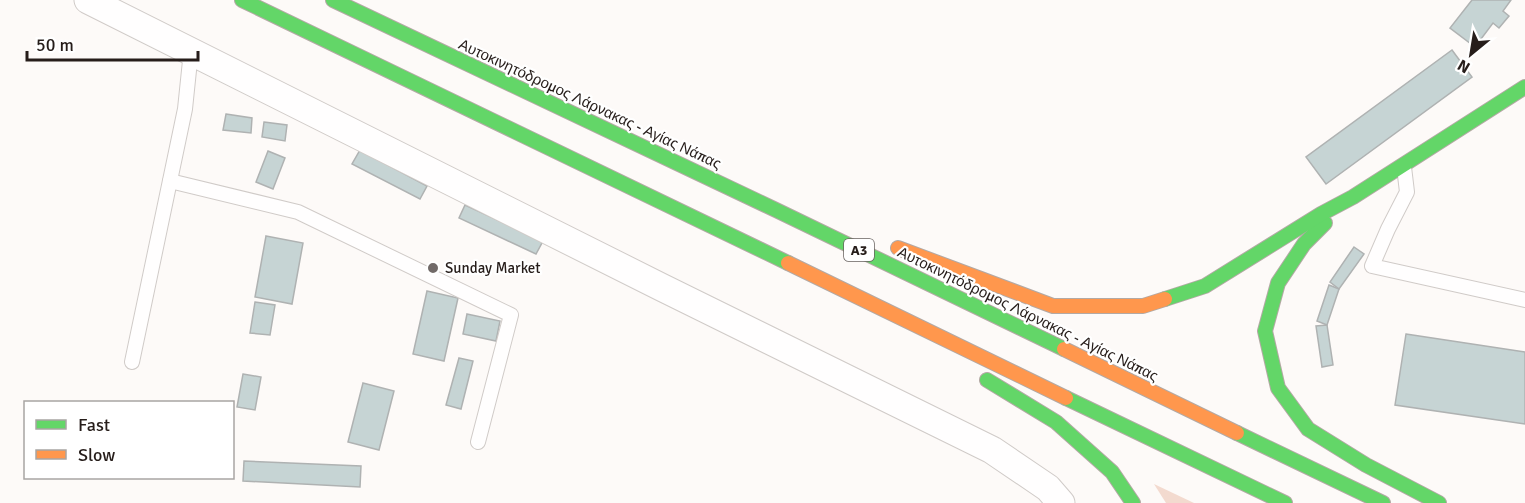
<svg xmlns="http://www.w3.org/2000/svg" width="1525" height="503" viewBox="0 0 1525 503" font-family="Signika,sans-serif">
<style>
.green{fill:#f3dacf}
.building{fill:#c6d4d4;stroke:#afb2b2;stroke-width:1.5}
.lines{fill:none;stroke-linecap:round;stroke-linejoin:round}
.lane-casing{stroke:#d0cbc8;stroke-width:16}
.street-casing{stroke:#d0cbc8;stroke-width:29}
.fast-casing{stroke:#b3a9a4;stroke-width:16}
.slow-casing{stroke:#b3a9a4;stroke-width:16}
.lane{stroke:#fffefe;stroke-width:14}
.street{stroke:#fffefe;stroke-width:27}
.fast{stroke:#63d668;stroke-width:14}
.slow{stroke:#ff974d;stroke-width:14}
.poi-dot{fill:#716a68;stroke:#fff;stroke-width:2}
.labels{text-anchor:middle;dominant-baseline:central;stroke-width:4.5;stroke-linejoin:round;paint-order:stroke}
.shield{fill:#fff;stroke:#67615f;stroke-width:1.5}
.shield-label{font-size:14px;font-weight:bold;fill:#261d1a}
.street-label{font-size:15px;fill:#261d1a;stroke:#fff}
.poi-label{font-size:15px;fill:#261d1a;stroke:#fff;text-anchor:start}
</style>
<rect width="100%" height="100%" fill="#fdfaf8"/>
<polygon class="green" points="1154,484 1194,503 1166,503"/>
<g class="building">
<polygon points="1472,0 1511,0 1503,11 1509,16 1499,28 1493,23 1475,47 1450,28"/>
<polygon points="1452,50 1472,77 1326,184 1306,157"/>
<polygon points="226,114 252,118 251,133 223,130"/>
<polygon points="264,122 287,125 285,141 262,137"/>
<polygon points="360,150 427,186 420,199 352,164"/>
<polygon points="268,151 285,158 273,189 256,182"/>
<polygon points="465,205 543,241 536,254 459,218"/>
<polygon points="266,236 303,243 292,304 255,297"/>
<polygon points="1354,247 1364,254 1339,289 1330,282"/>
<polygon points="1329,285 1339,289 1327,325 1317,321"/>
<polygon points="427,291 458,298 444,361 413,354"/>
<polygon points="255,302 275,305 270,335 250,333"/>
<polygon points="467,314 500,321 496,341 463,334"/>
<polygon points="1327,325 1333,365 1322,367 1316,326"/>
<polygon points="1406,334 1525,352 1525,424 1395,405"/>
<polygon points="459,358 473,361 461,409 446,405"/>
<polygon points="243,374 261,377 255,410 237,407"/>
<polygon points="363,383 394,391 379,450 348,442"/>
<polygon points="244,461 361,466 360,487 243,481"/>
</g>
<g class="lines">
<g class="lane-casing">
<g id="lane">
<polyline points="1404,167 1407,192 1388,229 1372,266 1525,300"/>
<polyline points="170,181 298,212 511,315 478,442"/>
<polyline points="132,362 185,109 191,51"/>
</g>
</g>
<g class="street-casing">
<polyline id="street" points="88,0 661,287 992,450 1048,488 1061,503"/>
</g>
<g class="fast-casing">
<g id="fast">
<polyline points="242,0 788,263"/>
<polyline points="333,0 776,210 1064,349"/>
<polyline points="1325,223 1304,244 1278,283 1265,331 1278,388 1308,429 1366,465 1439,503"/>
<polyline points="1165,299 1205,286 1321,214 1353,197 1525,87"/>
<polyline points="987,380 1056,422 1112,472 1133,503"/>
<polyline points="1066,398 1285,503"/>
<polyline points="1237,433 1383,503"/>
</g>
</g>
<g class="slow-casing">
<g id="slow">
<polyline points="898,248 1053,306 1143,306 1165,299"/>
<polyline points="788,263 1066,398"/>
<polyline points="1064,349 1237,433"/>
</g>
</g>
<use href="#lane" class="lane"/>
<use href="#street" class="street"/>
<use href="#fast" class="fast"/>
<use href="#slow" class="slow"/>
</g>
<circle class="poi-dot" cx="433" cy="268" r="6"/>
<g class="labels">
<rect class="shield" x="844" y="239" width="30" height="22" rx="4.5"/>
<g class="shield-label">
<text x="859" y="250">A3</text>
</g>
<g class="street-label">
<text transform="translate(590 104) rotate(25)">Αυτοκινητόδρομος Λάρνακας - Αγίας Νάπας</text>
<text transform="translate(1028 314) rotate(26)">Αυτοκινητόδρομος Λάρνακας - Αγίας Νάπας</text>
</g>
<g class="poi-label">
<text x="445" y="268">Sunday Market</text>
</g>
</g>
<rect x="24" y="401" width="210" height="78" fill="#ffffff" stroke="#a8a5a3" stroke-width="1.5"/>
<rect x="36" y="420" width="30" height="9" fill="#63d668" stroke="#a8a5a3" stroke-width="1.5"/>
<text x="78" y="431" font-size="18" fill="#261d1a">Fast</text>
<rect x="36" y="450" width="30" height="9" fill="#ff974d" stroke="#a8a5a3" stroke-width="1.5"/>
<text x="78" y="461" font-size="18" fill="#261d1a">Slow</text>
<g transform="translate(1471 54) rotate(210)" stroke="#ffffff" stroke-width="4.5" paint-order="stroke">
<path d="M0-4.5L10 22L0 15L-10 22Z" fill="#261d1a"/>
<text y="-9" font-size="16" font-weight="bold" text-anchor="middle" fill="#261d1a">N</text>
</g>
<path d="M27 51v9h171v-9" fill="none" stroke="#261d1a" stroke-width="3"/>
<text x="36" y="51" font-size="18" fill="#261d1a" stroke="#ffffff" stroke-width="4.5" paint-order="stroke">50 m</text>
</svg>
